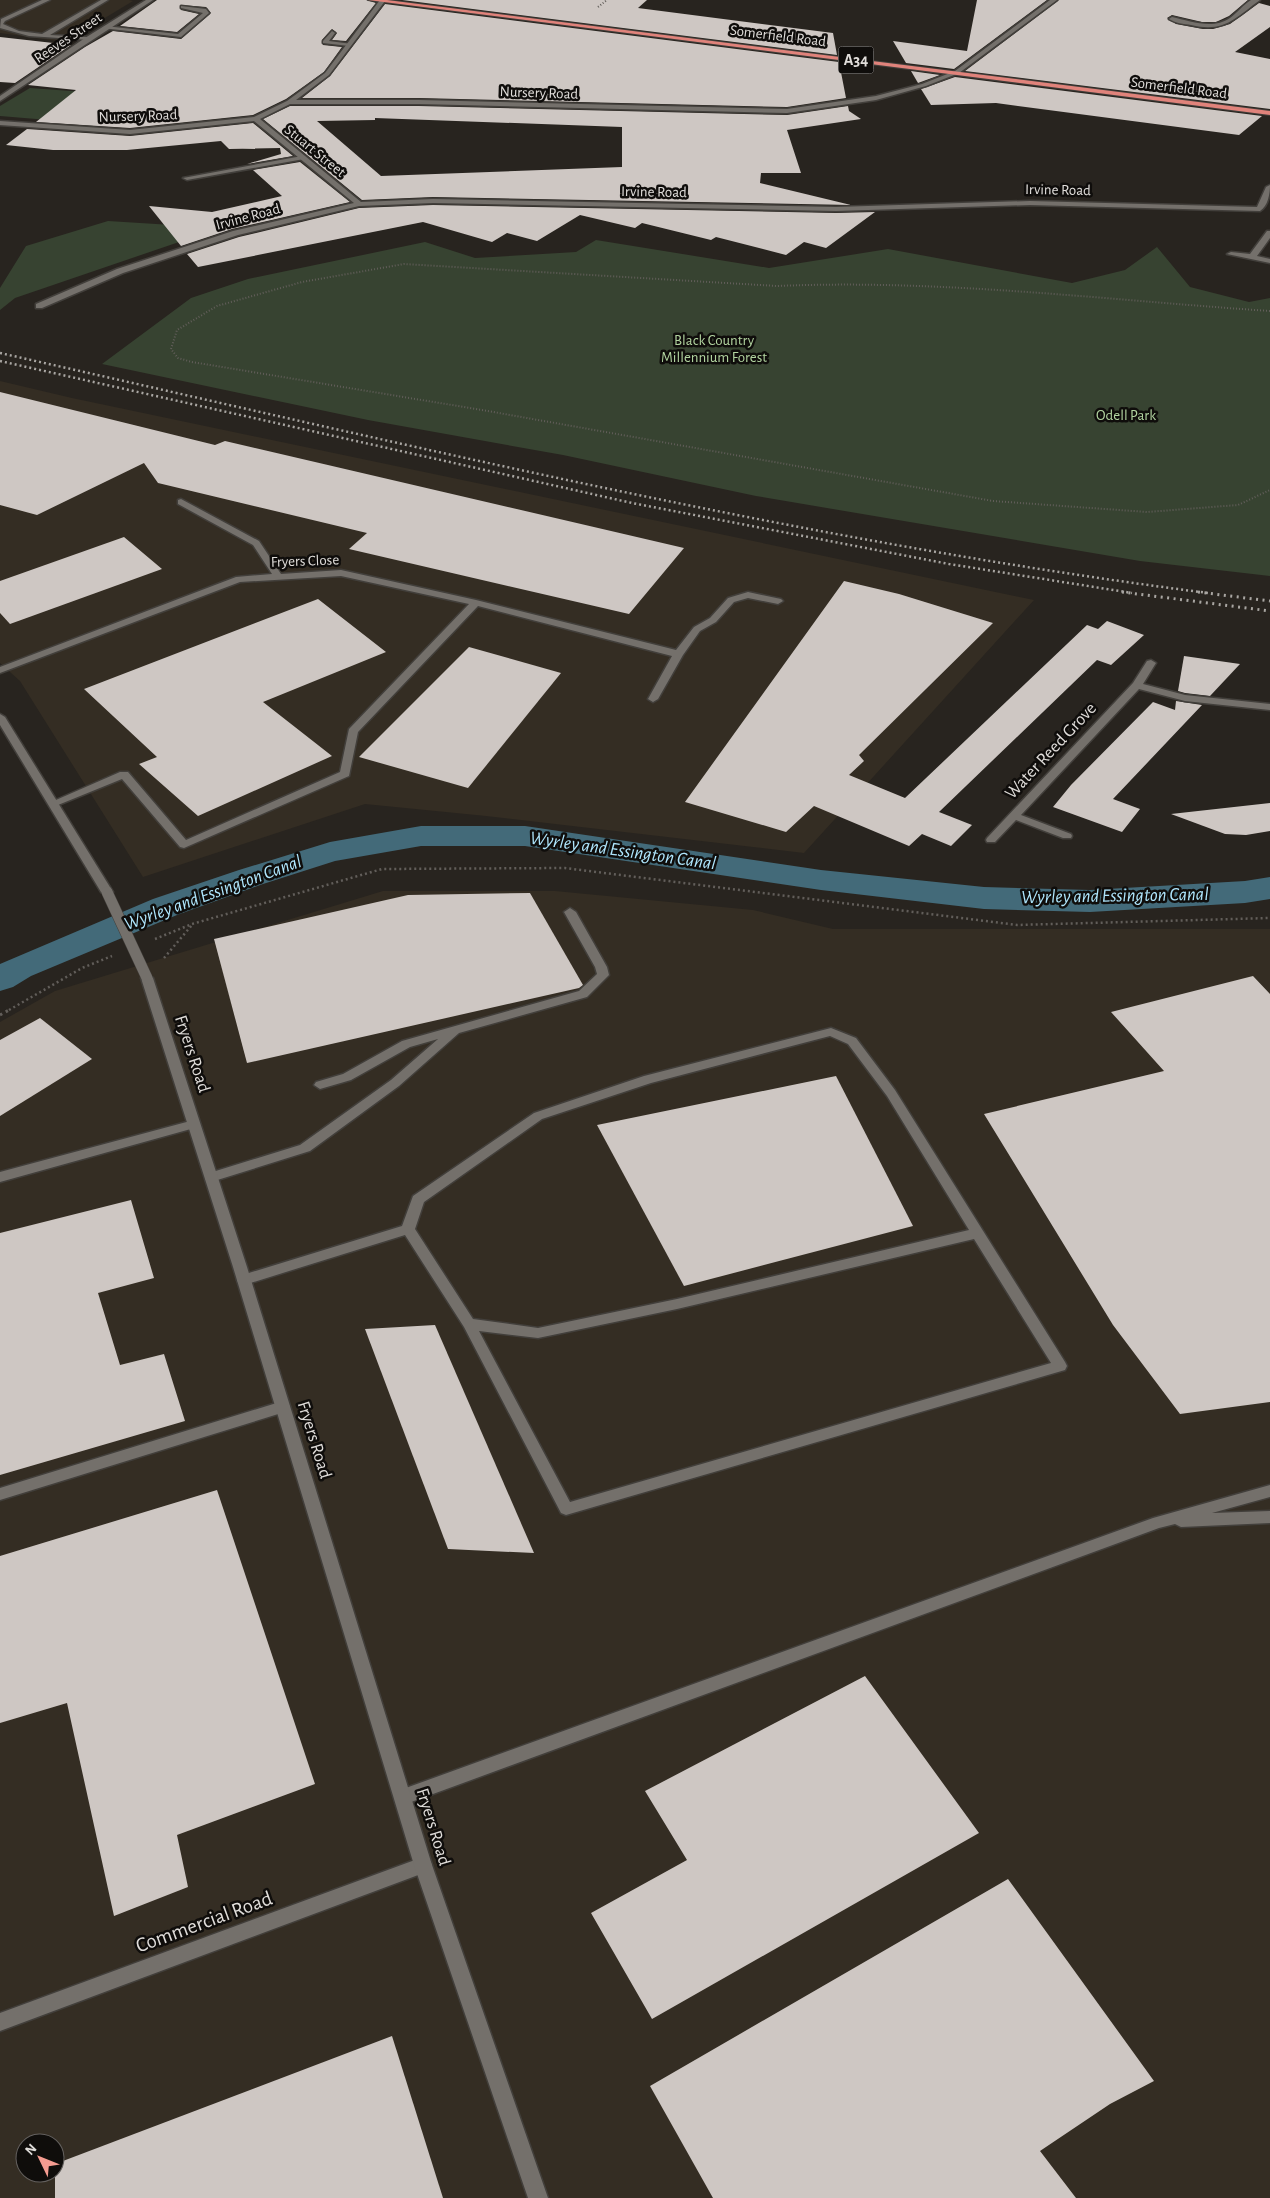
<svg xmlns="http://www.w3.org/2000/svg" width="1270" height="2198" viewBox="0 0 1270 2198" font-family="'Alegreya Sans',sans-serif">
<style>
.built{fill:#342d23;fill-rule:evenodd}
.green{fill:#374331}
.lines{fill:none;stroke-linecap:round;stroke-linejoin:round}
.canal{fill:#436a79;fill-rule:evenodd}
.building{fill:#cec7c3;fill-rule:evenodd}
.service-casing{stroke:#423f3b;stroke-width:3}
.minor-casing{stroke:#423f3b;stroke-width:3}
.tertiary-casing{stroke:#423f3b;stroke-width:3}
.trunk-casing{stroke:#423f3b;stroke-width:2}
.path-far2{stroke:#625e5a;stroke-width:2;stroke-dasharray:1 2;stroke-linecap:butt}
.path-far1{stroke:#625e5a;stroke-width:2.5;stroke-dasharray:2 3;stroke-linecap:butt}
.path{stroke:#625e5a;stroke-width:3;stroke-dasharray:2.5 4;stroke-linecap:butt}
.service{fill:#74706b;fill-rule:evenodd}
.minor{fill:#74706b;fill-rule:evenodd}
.tertiary{fill:#74706b;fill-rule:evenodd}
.trunk{fill:#e0837b;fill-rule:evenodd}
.rail-far1{stroke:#a9a6a2;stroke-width:2.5;stroke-dasharray:2 3;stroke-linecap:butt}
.rail{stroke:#a9a6a2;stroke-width:3;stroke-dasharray:2 4.5;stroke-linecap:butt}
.tertiary-bridge-casing{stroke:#423f3b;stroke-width:12;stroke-linecap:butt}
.tertiary-bridge{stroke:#74706b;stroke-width:11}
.labels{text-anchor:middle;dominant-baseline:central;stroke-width:5;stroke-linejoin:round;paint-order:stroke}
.far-street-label{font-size:15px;fill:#e0ddda;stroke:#0f0d0b}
.far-park-label{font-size:15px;fill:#b2d4a0;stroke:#0f0d0b}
.shield{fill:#0f0d0b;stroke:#a19f9c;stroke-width:1}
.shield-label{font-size:16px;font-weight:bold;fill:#e0ddda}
.street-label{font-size:18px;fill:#e0ddda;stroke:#0f0d0b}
.water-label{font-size:19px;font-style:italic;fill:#afe6fd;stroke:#0f0d0b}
.near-street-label{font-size:21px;fill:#e0ddda;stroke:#0f0d0b}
</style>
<rect width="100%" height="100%" fill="#28241f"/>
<g class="built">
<polygon points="0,0 129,0 133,1 65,42 0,33"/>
<polygon points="0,381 72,398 1034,600 804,853 486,816 365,804 143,877 20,681 0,663"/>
<path d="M 383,891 L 555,891 L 753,910 L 833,929 L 1270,929 L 1270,2198 L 0,2198 L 0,1022 L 55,991 ZM 25,2143 L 55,2143 L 55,2173 L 25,2173 Z"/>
</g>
<g class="green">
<polygon points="30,88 153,97 121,126 0,116 0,106"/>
<polygon points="108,221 220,228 15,298 0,310 0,288 26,246"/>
<polygon points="596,240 769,268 888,249 1072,283 1125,270 1157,247 1190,287 1249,302 1270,298 1270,576 1140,561 756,496 563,455 368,420 102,364 191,298 248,279 425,242 475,258 576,252"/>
</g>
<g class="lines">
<polygon class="canal" points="421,826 525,826 821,870 984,887 1090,890 1245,881 1270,877 1270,899 1245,903 1090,912 984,909 821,890 525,846 421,846 335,861 263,884 177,915 31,976 13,987 0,991 0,964 153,899 239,870 330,842"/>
</g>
<g class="building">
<polygon points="157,0 366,0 376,3 346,41 332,40 337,33 332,29 322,40 323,45 342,47 324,72 286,99 253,115 130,128 36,122 76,90 28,85 85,47 113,31 181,39 211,13 206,7 180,5 181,10 199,14 177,32 120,26"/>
<polygon points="402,0 647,0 638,8 833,33 837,55"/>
<polygon points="977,0 1047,0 954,69 906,63 893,41 967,51"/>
<polygon points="1059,0 1248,0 1229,16 1216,22 1202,22 1172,15 1167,18 1176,24 1203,29 1213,29 1230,24 1259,3 1270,6 1270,27 1235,52 1270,59 1270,109 965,71"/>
<polygon points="385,4 839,62 846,98 787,107 419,98 302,98 330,76"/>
<polygon points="0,37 71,45 15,83 0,82"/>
<polygon points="911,71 940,75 918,83"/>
<polygon points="955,77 1262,116 1239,135 996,103 931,105 921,89"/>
<path d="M 290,106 L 419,106 L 787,115 L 848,106 L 849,111 L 861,119 L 787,130 L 801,173 L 761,173 L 760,183 L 851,205 L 433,197 L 362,200 L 263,119 ZM 375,118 L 622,127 L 622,167 L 381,176 L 317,121 L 375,120 Z"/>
<polygon points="253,123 293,156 247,164 281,154 280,148 229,149 221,141 127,150 53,150 6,145 27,129 130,136"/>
<polygon points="300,162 350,202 232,229 181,246 149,206 212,212 282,196 253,170"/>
<polygon points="433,205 836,213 875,212 826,248 804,242 786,255 716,237 711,240 642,223 635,228 580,215 537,241 507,233 492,242 423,222 198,267 187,254 239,237 359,208"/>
<polygon points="0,392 215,445 225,441 684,548 629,614 349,549 367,533 158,483 144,463 37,515 0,505"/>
<polygon points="124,537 162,569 10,624 0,613 0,581"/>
<polygon points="844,581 899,594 993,623 859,755 864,761 849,775 905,798 1087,625 1098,629 1107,621 1144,635 1111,665 1097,660 939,812 972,825 951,846 922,834 909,846 814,806 786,832 685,802"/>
<polygon points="318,599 386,652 263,702 332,756 198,816 139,764 157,757 84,689"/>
<polygon points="469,647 561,673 468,788 359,757"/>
<polygon points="1184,656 1240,664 1210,696 1185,693 1178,691"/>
<polygon points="1176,701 1202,705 1113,799 1140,809 1122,832 1053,807 1071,785 1153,702 1175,710"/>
<polygon points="1270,803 1270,831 1246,835 1225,834 1171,814"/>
<polygon points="530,893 583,985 579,988 247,1063 214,939 408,895"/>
<polygon points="1253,976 1270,994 1270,1402 1180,1414 1113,1325 984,1114 1164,1071 1111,1012"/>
<polygon points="40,1018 92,1059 0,1116 0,1040"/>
<polygon points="836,1076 913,1226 684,1286 597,1125"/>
<polygon points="131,1200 154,1278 98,1293 120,1365 164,1354 185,1421 0,1475 0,1233"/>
<polygon points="435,1325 534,1553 448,1549 365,1329"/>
<polygon points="217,1490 315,1784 177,1835 188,1887 114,1916 67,1703 0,1723 0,1556"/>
<polygon points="865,1676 979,1833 652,2019 591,1913 687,1860 645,1791"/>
<polygon points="1008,1879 1154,2081 1110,2104 1040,2151 1076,2198 713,2198 650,2086"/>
<polygon points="392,2036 443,2198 55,2198 55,2164"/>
</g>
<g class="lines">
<g class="service-casing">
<g id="service">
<polygon points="42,0 50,0 5,21 3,24 19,31 42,34 101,0 108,0 50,35 87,37 89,40 29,36 0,28 1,19"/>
<polygon points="181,6 206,9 209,13 181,37 102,28 105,26 178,34 203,13 181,8"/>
<polygon points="332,31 335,33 329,41 352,44 349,46 323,43 323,41"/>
<polygon points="302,156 305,158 304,159 187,180 183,178"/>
<polygon points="181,499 259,541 281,574 341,570 476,600 676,650 694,627 710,618 728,598 748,592 781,599 783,601 778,604 748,598 734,602 716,622 700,631 683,655 658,699 653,702 648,699 672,656 478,606 358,732 349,776 184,848 180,847 122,779 58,805 54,806 49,803 120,772 128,772 186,840 340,772 349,729 469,604 341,576 240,582 0,673 0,667 236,577 272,574 253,545 178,504 178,500"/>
<polygon points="570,908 576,912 607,967 609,975 587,997 459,1033 399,1086 310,1151 211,1182 206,1180 205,1177 206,1174 300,1145 391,1080 438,1039 410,1047 351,1080 320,1089 314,1085 316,1082 343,1074 402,1041 579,991 597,974 595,967 564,912"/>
<path d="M 831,1028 L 856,1038 L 895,1090 L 1065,1362 L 1067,1366 L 1065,1370 L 566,1515 L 561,1513 L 464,1327 L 405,1235 L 244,1285 L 239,1284 L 237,1280 L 239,1276 L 402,1226 L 413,1196 L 534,1113 L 644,1076 ZM 830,1036 L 848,1044 L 887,1096 L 969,1230 L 677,1299 L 538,1328 L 473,1319 L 415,1229 L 424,1202 L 542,1119 L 651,1083 ZM 974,1239 L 1051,1363 L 570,1502 L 479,1331 L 538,1338 L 677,1309 Z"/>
<polygon points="194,1120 198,1121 200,1124 198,1127 0,1182 0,1172"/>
<polygon points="283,1401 288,1403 290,1407 288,1411 0,1500 0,1488"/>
<polygon points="1270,1485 1270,1497 1212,1513 1270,1511 1270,1523 1181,1527 1175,1524 1159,1528 403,1805 397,1802 395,1797 397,1792 403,1789 1153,1518"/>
<polygon points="423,1857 429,1859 432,1865 429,1871 0,2031 0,2013"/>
</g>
</g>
<g class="minor-casing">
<g id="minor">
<polygon points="146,0 153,0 0,101 0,96 85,38"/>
<path d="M 380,0 L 385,1 L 329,75 L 296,100 L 419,100 L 787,109 L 876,96 L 922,84 L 955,71 L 1050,0 L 1057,0 L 959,73 L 926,86 L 876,100 L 787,113 L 419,104 L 290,104 L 260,119 L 361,202 L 433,199 L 836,207 L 1030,201 L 1257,207 L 1266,187 L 1270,185 C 1270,194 1268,206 1260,211 L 1030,205 L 836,211 L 433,203 L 359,206 L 238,235 L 123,273 L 42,308 L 36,308 L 36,304 L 117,269 L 233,231 L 354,203 L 254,121 L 130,134 L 0,125 L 0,121 L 130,130 L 254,117 L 287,101 L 325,73 Z"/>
<path d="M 1251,0 L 1260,0 C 1235,18 1225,33 1191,25 C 1184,24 1175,23 1169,19 L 1172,17 C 1190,21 1213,30 1230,18 C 1237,13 1243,5 1251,0 Z"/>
<polygon points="1267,231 1270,231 1270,238 1257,256 1270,259 1270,263 1227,254 1231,252 1250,254"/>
<polygon points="1151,660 1156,663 1143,684 1185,695 1270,704 1270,710 1185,701 1139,689 1021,815 1071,834 1072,836 1071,838 1063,838 1016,820 995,842 987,842 986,840 987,838 1133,683 1147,661"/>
</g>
</g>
<g class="tertiary-casing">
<g id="tertiary">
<polygon points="0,714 5,717 113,892 111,894 107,896 101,892 0,725"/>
<polygon points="147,974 153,978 247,1267 432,1865 548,2198 528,2198 414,1865 233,1267 141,978"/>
</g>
</g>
<g class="trunk-casing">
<polygon id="trunk" points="368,0 387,0 1270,111 1270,115"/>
</g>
<g class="path-far2">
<polyline points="598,7 607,0"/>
<path d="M 1270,311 C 1105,300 942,279 777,286 L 404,264 L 302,282 L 217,306 L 177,330 L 171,349 L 178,358 L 192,362 L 482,410 L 993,501 L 1147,512 L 1238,505 L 1270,490"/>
</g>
<g class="path-far1">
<polyline points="155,939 192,924 382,869 565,868 1017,925 1270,918"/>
<polyline points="164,958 192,925"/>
<polyline points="9,1010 82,968 112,956"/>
</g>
<polyline class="path" points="0,1015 11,1009"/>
<use href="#service" class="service"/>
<use href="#minor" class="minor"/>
<use href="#tertiary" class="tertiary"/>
<use href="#trunk" class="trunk"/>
<g class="rail-far1">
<path d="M 0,353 C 401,443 800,541 1208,593"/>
<polyline points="0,361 632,503 949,564 1132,593"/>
</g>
<g class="rail">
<polyline points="1122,592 1270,611"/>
<polyline points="1198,592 1270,601"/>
</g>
<g class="tertiary-bridge-casing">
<polyline id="tertiary-bridge" points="107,892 147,978"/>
</g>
<use href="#tertiary-bridge" class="tertiary-bridge"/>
</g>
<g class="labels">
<g class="far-street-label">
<text transform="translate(778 36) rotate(7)">Somerfield Road</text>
<text transform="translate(68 38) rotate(-34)">Reeves Street</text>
<text transform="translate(1179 88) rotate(7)">Somerfield Road</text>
<text transform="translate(539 93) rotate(2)">Nursery Road</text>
<text transform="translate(138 116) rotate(-2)">Nursery Road</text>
<text transform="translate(315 151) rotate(39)">Stuart Street</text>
<text transform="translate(1058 190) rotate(1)">Irvine Road</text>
<text transform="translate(654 192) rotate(1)">Irvine Road</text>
<text transform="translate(248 217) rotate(-15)">Irvine Road</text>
<text transform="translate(305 561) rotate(-2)">Fryers Close</text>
</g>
<g class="far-park-label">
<text x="714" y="340">Black Country<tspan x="714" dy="17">Millennium Forest</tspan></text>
<text x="1126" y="415">Odell Park</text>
</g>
<rect class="shield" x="838.5" y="46.5" width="35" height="27" rx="4"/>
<g class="shield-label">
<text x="856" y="60">A34</text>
</g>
<g class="street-label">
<text transform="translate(1051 751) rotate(-47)">Water Reed Grove</text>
<text transform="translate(192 1054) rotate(72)">Fryers Road</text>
<text transform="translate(314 1440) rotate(73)">Fryers Road</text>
<text transform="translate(433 1827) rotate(73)">Fryers Road</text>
</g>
<g class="water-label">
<text transform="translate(623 851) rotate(8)">Wyrley and Essington Canal</text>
<text transform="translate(213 893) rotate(-20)">Wyrley and Essington Canal</text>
<text transform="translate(1115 896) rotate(-1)">Wyrley and Essington Canal</text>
</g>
<g class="near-street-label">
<text transform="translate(204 1922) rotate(-20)">Commercial Road</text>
</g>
</g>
<g transform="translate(40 2158) rotate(313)"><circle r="24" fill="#0f0d0b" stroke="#63605e"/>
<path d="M0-4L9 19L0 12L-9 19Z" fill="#f59c91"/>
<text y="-8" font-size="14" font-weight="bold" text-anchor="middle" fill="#e0ddda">N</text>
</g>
</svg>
